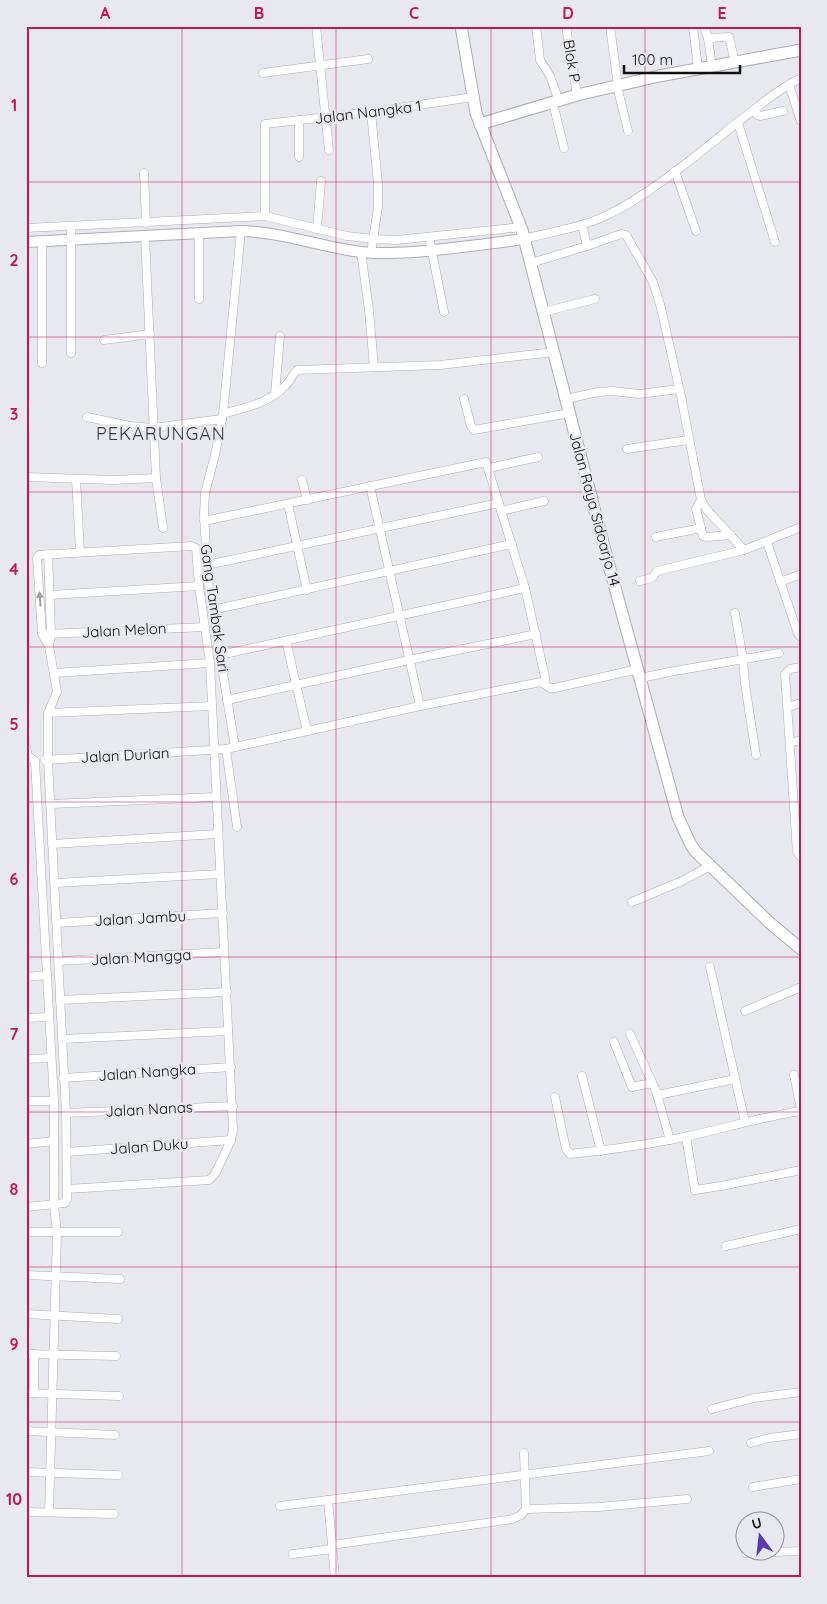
<svg xmlns="http://www.w3.org/2000/svg" width="827" height="1604" viewBox="0 0 827 1604" font-family="Quicksand,sans-serif">
<style>
.lines{fill:none;stroke-linecap:round;stroke-linejoin:round}
.minor-casing{stroke:#acadb3;stroke-width:9}
.tertiary-casing{stroke:#acadb3;stroke-width:12}
.secondary-casing{stroke:#acadb3;stroke-width:13}
.minor{stroke:#fff;stroke-width:8}
.tertiary{stroke:#fff;stroke-width:10}
.secondary{stroke:#fff;stroke-width:11}
.oneway{fill:#9f9fa0}
.grid{fill:none;stroke:#c2185b;stroke-width:1;stroke-opacity:0.55}
.labels{text-anchor:middle;dominant-baseline:central;stroke-width:5;stroke-linejoin:round;paint-order:stroke}
.street-label{font-size:15px;fill:#101012;stroke:#e8e8ef}
.quarter-label{font-size:18px;letter-spacing:1px;fill:#37383d;stroke:#e8e8ef}
.neatline{fill:none;stroke:#c2185b;stroke-width:2}
.grid-label{font-size:16px;text-anchor:middle;font-weight:bold;fill:#c2185b}
</style>
<rect width="100%" height="100%" fill="#e8e8ef"/>
<g class="lines">
<g class="minor-casing">
<g id="minor">
<polyline points="316,26 329,150"/>
<polyline points="536,26 540,60 550,76 559,101"/>
<polyline points="566,26 577,95"/>
<polyline points="610,26 618,86"/>
<polyline points="693,26 698,69"/>
<polyline points="704,26 708,38 712,66"/>
<polyline points="708,38 729,37 735,62"/>
<polyline points="263,73 368,59"/>
<polyline points="789,85 801,121"/>
<polyline points="617,86 628,131"/>
<polyline points="553,103 564,148"/>
<polyline points="755,109 757,115 760,116 783,111"/>
<polyline points="371,112 378,184 378,207 371,253"/>
<polyline points="299,120 299,157"/>
<polyline points="738,123 775,242"/>
<polyline points="675,171 696,231"/>
<polyline points="144,173 146,223"/>
<polyline points="265,216 265,124 371,112 473,97"/>
<polyline points="582,225 587,246 621,234 626,235 653,282 660,304 681,396 701,500 707,510 744,550 801,527"/>
<polyline points="71,226 71,353"/>
<polyline points="26,228 265,216 347,236 373,239 397,240 521,227"/>
<polyline points="317,229 321,181"/>
<polyline points="145,236 156,478 163,528"/>
<polyline points="429,237 444,312"/>
<path d="M 524,239 C 550,232 580,228 605,216 C 650,195 699,153 738,122 C 758,107 778,89 801,78"/>
<polyline points="42,241 42,363"/>
<polyline points="361,252 369,310 374,367"/>
<polyline points="531,263 587,246"/>
<polyline points="199,299 199,232"/>
<polyline points="543,312 595,299"/>
<polyline points="104,340 150,334"/>
<polyline points="275,394 280,336"/>
<polyline points="464,399 471,426 474,430 570,413"/>
<polyline points="566,399 598,392 613,391 639,394 679,389"/>
<path d="M 223,414 C 246,407 268,404 285,386 C 290,382 292,375 297,370 L 440,365 L 554,352"/>
<polyline points="87,417 130,426 153,428 222,419"/>
<polyline points="627,449 688,440"/>
<polyline points="489,468 538,457"/>
<polyline points="26,477 113,480 156,478"/>
<polyline points="76,479 80,552"/>
<polyline points="302,480 307,500"/>
<polyline points="370,486 420,706"/>
<polyline points="701,500 696,509 703,536 706,537 731,535"/>
<polyline points="288,504 307,590"/>
<polyline points="501,511 544,501"/>
<polyline points="204,521 486,462 525,588 545,677 545,680 541,682"/>
<polyline points="656,537 701,528"/>
<polyline points="767,542 798,634 801,637"/>
<polyline points="207,565 499,503"/>
<polyline points="640,581 652,578 657,571 744,550"/>
<polyline points="780,582 801,574"/>
<polyline points="50,595 199,586"/>
<polyline points="212,610 512,544"/>
<polyline points="735,613 743,659 745,684 756,755"/>
<polyline points="47,634 205,627"/>
<polyline points="286,641 307,731"/>
<polyline points="49,646 42,634 37,558 39,555 192,546 196,548 199,586 210,663 233,1130 231,1140 215,1174 209,1180 68,1189"/>
<polyline points="220,655 525,588"/>
<polyline points="801,667 790,669 785,674 797,852 801,857"/>
<polyline points="54,673 210,663"/>
<polyline points="641,678 669,672 779,653"/>
<polyline points="227,700 409,660 536,634"/>
<polyline points="788,707 801,703"/>
<polyline points="48,713 212,706"/>
<polyline points="790,743 801,740"/>
<polyline points="26,747 28,756 35,761"/>
<polyline points="235,747 208,582 204,514 205,493 215,455 223,414 241,231"/>
<polyline points="226,749 237,827"/>
<polyline points="45,760 226,749 420,706 541,682 550,688 555,688 638,669"/>
<polyline points="35,761 54,1101 54,1205 57,1233 49,1512"/>
<polyline points="50,804 216,797"/>
<polyline points="52,844 218,834"/>
<polyline points="55,883 220,874"/>
<polyline points="632,902 682,881 710,866"/>
<polyline points="57,923 223,913"/>
<polyline points="59,961 224,952"/>
<polyline points="710,967 745,1122"/>
<polyline points="26,977 47,975"/>
<polyline points="60,1000 227,992"/>
<polyline points="745,1011 801,987"/>
<polyline points="26,1018 49,1017"/>
<polyline points="630,1034 656,1091 670,1140"/>
<polyline points="62,1039 228,1031"/>
<polyline points="614,1042 632,1087 652,1083"/>
<polyline points="26,1059 51,1058"/>
<polyline points="794,1075 801,1109"/>
<polyline points="582,1076 601,1151"/>
<polyline points="63,1078 231,1067"/>
<polyline points="658,1095 735,1079"/>
<path d="M 555,1097 L 566,1149 L 570,1154 C 608,1150 647,1145 684,1137 C 723,1129 761,1117 801,1111"/>
<polyline points="26,1101 54,1101"/>
<polyline points="66,1113 233,1106"/>
<polyline points="686,1137 695,1190 721,1186 801,1170"/>
<polyline points="26,1144 54,1141"/>
<polyline points="67,1152 231,1140"/>
<polyline points="26,1207 65,1203 67,1199 66,1113 48,760 48,713 57,692 49,646 51,634 48,554"/>
<polyline points="26,1232 118,1232"/>
<polyline points="726,1246 801,1229"/>
<polyline points="26,1275 120,1279"/>
<polyline points="26,1314 118,1319"/>
<polyline points="26,1354 116,1356"/>
<polyline points="26,1393 119,1396"/>
<polyline points="34,1393 34,1354"/>
<polyline points="712,1409 754,1398 801,1392"/>
<polyline points="26,1431 115,1435"/>
<polyline points="751,1443 769,1438 801,1434"/>
<polyline points="26,1472 118,1475"/>
<polyline points="753,1487 801,1479"/>
<polyline points="280,1506 328,1500"/>
<polyline points="526,1509 599,1507 687,1499"/>
<polyline points="26,1512 114,1514"/>
<polyline points="332,1545 513,1519 521,1515 526,1509 524,1453"/>
<polyline points="746,1553 801,1551"/>
<polyline points="293,1554 332,1549"/>
<polyline points="335,1578 328,1500 709,1451"/>
</g>
</g>
<g class="tertiary-casing">
<path id="tertiary" d="M 26,242 L 241,231 C 283,232 320,247 361,252 C 379,254 396,253 414,252 C 451,249 487,244 524,239"/>
</g>
<g class="secondary-casing">
<g id="secondary">
<polyline points="461,26 476,113 522,230 608,562 678,817 690,843 695,851 771,924 801,949"/>
<polyline points="480,124 577,95 659,76 801,50"/>
</g>
</g>
<use href="#minor" class="minor"/>
<use href="#tertiary" class="tertiary"/>
<use href="#secondary" class="secondary"/>
</g>
<defs><path id="oneway-solid" d="M-6-.8H1V-3.2L6.5 0L1 3.2V.8H-6Z" transform="scale(1.25)"/></defs>
<use class="oneway" href="#oneway-solid" transform="translate(40 599) rotate(-94)"/>
<path class="grid" d="M 182,26 L 182,1578M 336,26 L 336,1578M 491,26 L 491,1578M 645,26 L 645,1578M 26,182 L 801,182M 26,337 L 801,337M 26,492 L 801,492M 26,647 L 801,647M 26,802 L 801,802M 26,957 L 801,957M 26,1112 L 801,1112M 26,1267 L 801,1267M 26,1422 L 801,1422"/>
<g class="labels">
<g class="street-label">
<text transform="translate(572 61) rotate(81)">Blok P</text>
<text transform="translate(368 112) rotate(-7)">Jalan Nangka 1</text>
<text transform="translate(595 509) rotate(75)">Jalan Raya Sidoarjo 14</text>
<text transform="translate(215 608) rotate(82)">Gang Tambak Sari</text>
<text transform="translate(124 630) rotate(-3)">Jalan Melon</text>
<text transform="translate(125 755) rotate(-3)">Jalan Durian</text>
<text transform="translate(140 918) rotate(-3)">Jalan Jambu</text>
<text transform="translate(141 957) rotate(-3)">Jalan Mangga</text>
<text transform="translate(147 1072) rotate(-4)">Jalan Nangka</text>
<text transform="translate(149 1109) rotate(-3)">Jalan Nanas</text>
<text transform="translate(149 1146) rotate(-4)">Jalan Duku</text>
</g>
<g class="quarter-label">
<text x="161" y="433">PEKARUNGAN</text>
</g>
</g>
<rect width="827" height="1604" fill="none" stroke="#e8e8ef" stroke-width="55"/>
<g transform="translate(760 1536) rotate(345)"><circle r="24" fill="#e8e8ef" stroke="#929297"/>
<path d="M0-4L9 19L0 12L-9 19Z" fill="#593ab2"/>
<text y="-8" font-size="14" font-weight="bold" text-anchor="middle" fill="#101012">U</text>
</g>
<path d="M624 65v8h116v-8" fill="none" stroke="#101012" stroke-width="2.5"/>
<text x="632" y="65" font-size="15" fill="#101012" stroke="#e8e8ef" stroke-width="4" paint-order="stroke">100 m</text>
<rect x="28" y="28" width="772" height="1548" class="neatline"/>
<g class="grid-label">
<text x="105" y="19">A</text>
<text x="259" y="19">B</text>
<text x="414" y="19">C</text>
<text x="568" y="19">D</text>
<text x="722" y="19">E</text>
<text x="14" y="111">1</text>
<text x="14" y="266">2</text>
<text x="14" y="420">3</text>
<text x="14" y="575">4</text>
<text x="14" y="730">5</text>
<text x="14" y="885">6</text>
<text x="14" y="1040">7</text>
<text x="14" y="1195">8</text>
<text x="14" y="1350">9</text>
<text x="14" y="1505">10</text>
</g>
</svg>
